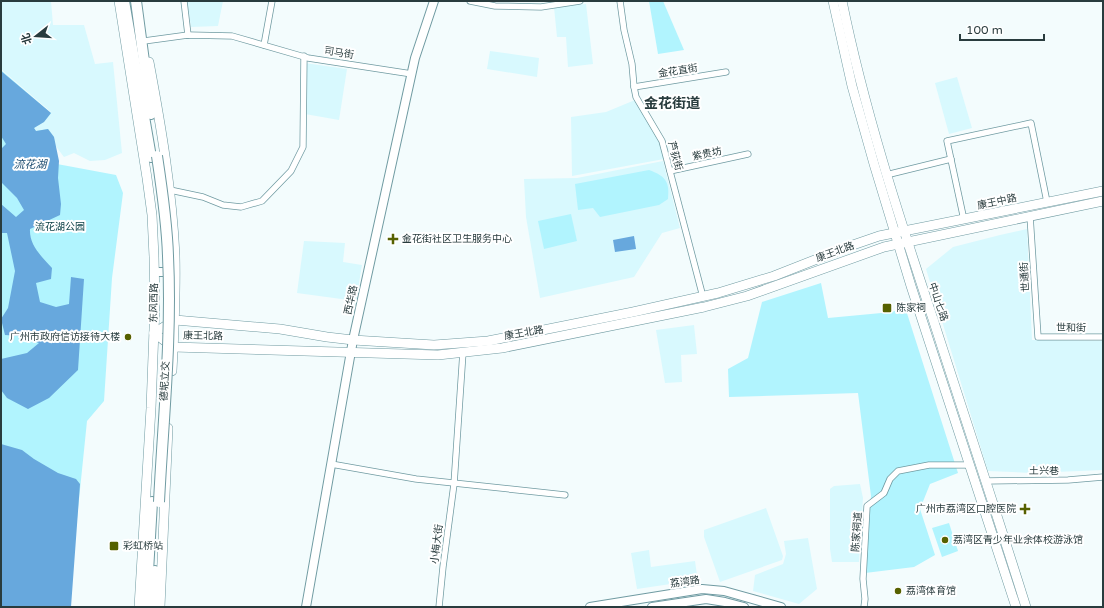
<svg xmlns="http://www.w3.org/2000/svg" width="1104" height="608" viewBox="0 0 1104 608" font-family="'Varela Round','Noto Sans SC',sans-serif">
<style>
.built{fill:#d8f9fe}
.green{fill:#b1f4fe}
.water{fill:#67a8dd}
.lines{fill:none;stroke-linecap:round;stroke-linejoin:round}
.street-casing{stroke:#709ba2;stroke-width:7}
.secondary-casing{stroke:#709ba2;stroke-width:10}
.primary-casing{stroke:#709ba2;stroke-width:10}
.highway-casing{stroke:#709ba2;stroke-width:12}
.street{stroke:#fff;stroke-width:5.5}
.secondary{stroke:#fff;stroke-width:8}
.primary{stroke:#fff;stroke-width:9}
.highway{stroke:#fff;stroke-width:10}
.highway-bridge-casing{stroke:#709ba2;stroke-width:12;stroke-linecap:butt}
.highway-bridge{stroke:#fff;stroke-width:10}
.poi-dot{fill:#566100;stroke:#fff;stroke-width:1.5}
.labels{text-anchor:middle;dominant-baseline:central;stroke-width:4;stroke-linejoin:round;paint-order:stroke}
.street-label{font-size:10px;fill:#293c3e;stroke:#fff}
.park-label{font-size:10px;fill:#063c42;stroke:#fff}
.poi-label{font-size:10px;fill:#293c3e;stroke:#fff;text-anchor:start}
.water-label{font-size:11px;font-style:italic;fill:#1b4b6f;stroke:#fff}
.district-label{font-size:14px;font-weight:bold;fill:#293c3e;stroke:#fff}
</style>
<rect width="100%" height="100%" fill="#f3fcfd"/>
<g class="built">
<polygon points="1,1 51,1 53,25 84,25 95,64 113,62 122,153 105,160 90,161 74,153 64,157 55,145 54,137 35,131 34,128 44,122 51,112 1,69"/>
<polygon points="187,1 223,1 218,26 191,27"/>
<polygon points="586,4 593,64 568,67 566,37 557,37 554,7"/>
<polygon points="490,51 539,58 537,77 487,69"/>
<polygon points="305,63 347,69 339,120 305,114"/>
<polygon points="957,77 972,128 949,134 935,83"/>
<polygon points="635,100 659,141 664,159 572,176 571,117 606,112"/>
<polygon points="663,161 680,228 662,233 634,277 540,298 526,217 524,179 577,178"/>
<polygon points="1027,229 1032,340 1103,341 1103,470 1032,473 988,471 926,269 953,247 1000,235"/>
<polygon points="304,241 345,243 343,262 362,265 356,301 297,293"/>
<polygon points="694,325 697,354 681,355 682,382 665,383 656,330"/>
<polygon points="860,484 863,498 859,562 832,562 830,549 830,489 834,486"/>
<polygon points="766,508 783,556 782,560 720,582 704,537 704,530"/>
<polygon points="808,538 817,589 799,604 753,591 755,575 783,564 786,554 784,541"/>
<polygon points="649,550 651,567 695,561 697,575 691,581 637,589 631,553"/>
</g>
<g class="green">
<polygon points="649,1 663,1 684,50 658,54"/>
<polygon points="1,70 51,113 44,122 34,128 36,131 48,129 54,137 57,164 116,175 123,193 112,278 104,401 87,421 68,607 1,607"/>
<path d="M 649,170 C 665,176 670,181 668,199 L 659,205 L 600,217 L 593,208 L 578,210 L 575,184 Z"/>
<polygon points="571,214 577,241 544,249 538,221"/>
<polygon points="821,283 828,318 892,312 905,307 958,473 930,484 920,509 935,555 914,567 865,573 871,496 858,393 729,397 728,369 748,358 762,302"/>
<polygon points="949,523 958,551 942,557 932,528"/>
</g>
<g class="water">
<path d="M 1,71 L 51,113 L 44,122 L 34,128 L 36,131 L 48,129 L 54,137 L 59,161 L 58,178 L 61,204 L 60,215 L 30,229 C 29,245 41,256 52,268 L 51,279 L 36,283 L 40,302 L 56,307 L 69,304 L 71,277 L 84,279 L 78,370 L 49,398 L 28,409 L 7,398 L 1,390 L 1,359 L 27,353 L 39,343 L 19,336 L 5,335 L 1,319 L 8,308 L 15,271 L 7,233 L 1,233 L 1,204 L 16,217 L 24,210 L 17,198 L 1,182 L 1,149 L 6,144 L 1,136 Z"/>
<polygon points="634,236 636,249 615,252 613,240"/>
<polygon points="1,444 22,450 34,459 58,473 76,479 80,484 71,607 1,607"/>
</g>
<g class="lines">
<g class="street-casing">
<g id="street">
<polyline points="184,1 188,35"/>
<polyline points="470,1 495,6 541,7 580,1"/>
<polyline points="620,1 624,30 632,64 634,87 636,97 662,141 703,297"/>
<polyline points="144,41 188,35 232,36 308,58 412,74"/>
<polyline points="264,45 272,1"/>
<polyline points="634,87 726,72"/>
<polyline points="670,171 748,154"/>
<polyline points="886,175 951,159"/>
<polyline points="170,190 203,197 223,205 241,207 262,201 291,171 303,147 304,56"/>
<polyline points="1030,216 1038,337 1103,337"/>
<polyline points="964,220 947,141 1031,123 1047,202"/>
<polyline points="331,464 416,479 565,495"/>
<polyline points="985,481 1068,480 1103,477"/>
<polyline points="439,607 443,567 454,484 463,352"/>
<polyline points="864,607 865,599 863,579 867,506 884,493 890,479 898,471 929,465 970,465"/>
</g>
</g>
<g class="secondary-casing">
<g id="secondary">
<polyline points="155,272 174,272"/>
<polyline points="306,607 353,340 415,58 434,1"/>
<polyline points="590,607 702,589 724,591 781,607"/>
<polyline points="652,607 706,599 725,602 744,607"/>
</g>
</g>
<g class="primary-casing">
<g id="primary">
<polyline points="119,1 147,178 152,215 154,257 155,303 151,408 139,607"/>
<polyline points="833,1 852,86 874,164 911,286 1016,607"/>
<path d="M 842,1 C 864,109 898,214 933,319 C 964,415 996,511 1026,607"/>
<path d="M 149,62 C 161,126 172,191 175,256 C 176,294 174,333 172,371"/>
<polyline points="154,333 175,320 280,329 327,337 353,340 434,345 488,341 633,312 718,293 774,276 850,246 879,236 1103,191"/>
<polyline points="154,333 173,347 438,355 502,348 704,307 747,296 884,247 1103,201"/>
<polyline points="160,607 168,428"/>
</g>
</g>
<g class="highway-casing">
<g id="highway">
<polyline points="124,1 151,157"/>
<polyline points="136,1 151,114"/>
<polyline points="146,607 152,502"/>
<polyline points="154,607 155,571"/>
</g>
</g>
<use href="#street" class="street"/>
<use href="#secondary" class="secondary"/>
<use href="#primary" class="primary"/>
<use href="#highway" class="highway"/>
<g class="highway-bridge-casing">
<path id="highway-bridge" d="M 157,156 C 162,189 167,222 168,256 C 172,337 163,421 159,502"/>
</g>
<use href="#highway-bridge" class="highway-bridge"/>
</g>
<g class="poi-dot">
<path d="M391 233h4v4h4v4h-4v4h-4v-4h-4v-4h4z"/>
<rect x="882" y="303" width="10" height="10" rx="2"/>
<circle cx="128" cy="337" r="4"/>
<path d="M1023 503h4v4h4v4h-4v4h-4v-4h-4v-4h4z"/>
<circle cx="945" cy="540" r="4"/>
<rect x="109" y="541" width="10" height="10" rx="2"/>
<circle cx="898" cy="591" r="4"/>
</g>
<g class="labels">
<g class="street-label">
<text transform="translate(339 53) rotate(9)">司马街</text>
<text transform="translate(678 71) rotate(-9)">金花直街</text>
<text transform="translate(707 154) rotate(-12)">紫贵坊</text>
<text transform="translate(675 156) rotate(75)">芦荻街</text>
<text transform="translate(997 202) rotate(-12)">康王中路</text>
<text transform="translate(835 252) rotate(-20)">康王北路</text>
<text transform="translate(1025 277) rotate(-94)">世通街</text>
<text transform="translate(351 300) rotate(-78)">西华路</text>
<text transform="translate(938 302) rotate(71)">中山七路</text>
<text transform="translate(154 303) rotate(-89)">东风西路</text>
<text transform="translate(1071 328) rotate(1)">世和街</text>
<text transform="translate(524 333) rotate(-10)">康王北路</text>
<text transform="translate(203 336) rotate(1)">康王北路</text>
<text transform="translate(165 381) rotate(-87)">德坭立交</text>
<text x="1044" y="471">土兴巷</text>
<text transform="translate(857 532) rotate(-86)">陈家祠道</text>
<text transform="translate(437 544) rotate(-83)">小梅大街</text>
<text transform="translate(685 582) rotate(-8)">荔湾路</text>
</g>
<g class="park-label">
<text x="60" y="227">流花湖公园</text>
</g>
<g class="poi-label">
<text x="402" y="239">金花街社区卫生服务中心</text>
<text x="896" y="308">陈家祠</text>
<text x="120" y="337" text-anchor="end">广州市政府信访接待大楼</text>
<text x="1016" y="509" text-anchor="end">广州市荔湾区口腔医院</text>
<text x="953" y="540">荔湾区青少年业余体校游泳馆</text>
<text x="123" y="546">彩虹桥站</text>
<text x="906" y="591">荔湾体育馆</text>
</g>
<g class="water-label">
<text x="30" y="164">流花湖</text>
</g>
<g class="district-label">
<text x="672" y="103">金花街道</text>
</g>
</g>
<rect width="1104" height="608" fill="none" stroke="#293c3e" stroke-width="4"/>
<g transform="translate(36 36) rotate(253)" stroke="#ffffff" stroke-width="3" paint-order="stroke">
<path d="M0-3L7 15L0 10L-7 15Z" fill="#293c3e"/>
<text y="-6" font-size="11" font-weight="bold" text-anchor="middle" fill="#293c3e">北</text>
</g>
<path d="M960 34v6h84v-6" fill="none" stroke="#293c3e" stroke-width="2"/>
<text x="966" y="34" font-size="12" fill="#293c3e" stroke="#ffffff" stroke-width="3" paint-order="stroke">100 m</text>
</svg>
